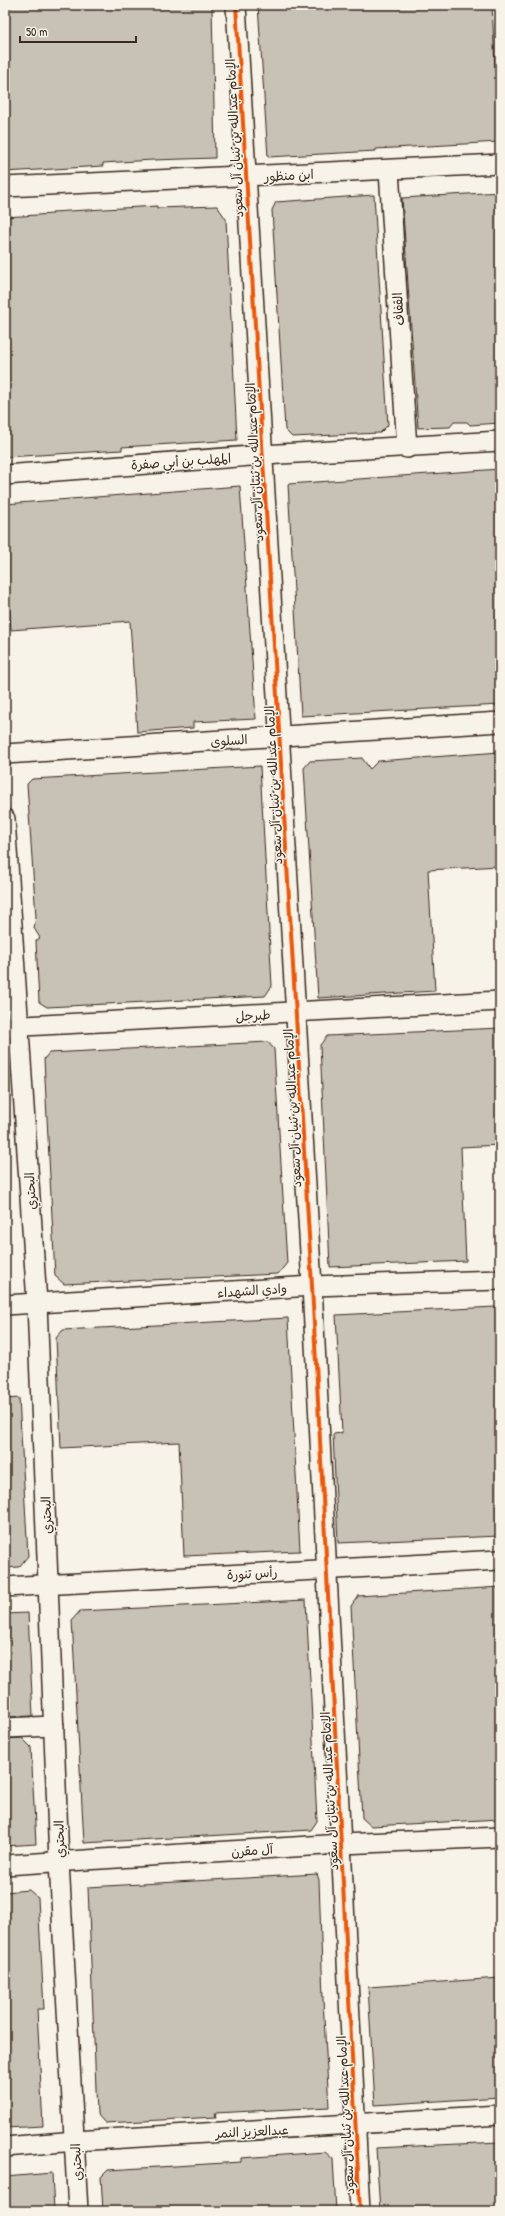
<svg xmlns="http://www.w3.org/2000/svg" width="505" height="2216" viewBox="0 0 505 2216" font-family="'Patrick Hand','Playpen Sans Arabic',sans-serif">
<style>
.building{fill:#c8c1b6;stroke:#3b2a1e}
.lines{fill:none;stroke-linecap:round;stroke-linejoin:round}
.minor-casing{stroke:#3b2a1e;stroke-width:22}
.minor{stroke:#f7f3e8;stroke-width:19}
.cycleway-casing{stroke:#f7f3e8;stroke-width:6}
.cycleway{stroke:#e8590c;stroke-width:4}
.labels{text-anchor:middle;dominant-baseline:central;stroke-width:3;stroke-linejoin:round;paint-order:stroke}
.street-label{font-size:13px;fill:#3b2a1e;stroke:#f7f3e8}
</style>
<rect width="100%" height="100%" fill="#f7f3e8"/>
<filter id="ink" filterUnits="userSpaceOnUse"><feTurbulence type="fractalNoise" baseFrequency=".025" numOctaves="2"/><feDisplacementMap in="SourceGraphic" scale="8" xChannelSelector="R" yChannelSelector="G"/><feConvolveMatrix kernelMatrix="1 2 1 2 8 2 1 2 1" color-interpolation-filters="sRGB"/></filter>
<g filter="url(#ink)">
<g class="building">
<polygon points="5,5 212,5 215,158 153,160 103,163 103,166 5,172"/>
<polygon points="258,5 492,5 499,142 376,149 376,151 268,157"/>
<polygon points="500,192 500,423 470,425 467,422 454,422 450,427 418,428 402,198"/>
<polygon points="374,195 388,425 380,433 292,437 285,430 272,210 276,202"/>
<polygon points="157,206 157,208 217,206 226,219 237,440 122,447 122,450 6,457 5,217 53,214 52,212"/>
<polygon points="500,469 500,705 301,716 288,484"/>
<polygon points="240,486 256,719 193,722 193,728 137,732 130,621 11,630 5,550 5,504"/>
<polygon points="500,752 500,866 428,870 435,991 318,998 304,768 310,761 362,758 370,769 378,761"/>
<polygon points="260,766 272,986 265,996 47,1007 39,1002 36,941 40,938 34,928 36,917 27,784 32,779"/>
<polygon points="500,1028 500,1145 461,1147 466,1261 330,1267 320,1045 327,1036"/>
<polygon points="268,1042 274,1049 287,1263 278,1274 64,1284 55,1276 44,1059 49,1053"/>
<polygon points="495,1307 500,1308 500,1536 338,1543 333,1434 342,1433 336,1315"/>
<polygon points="288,1318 300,1551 184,1556 179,1442 61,1448 56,1338 63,1330"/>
<polygon points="19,1398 28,1556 19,1567 5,1568 5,1399"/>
<polygon points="500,1587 500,1819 371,1826 362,1818 351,1606 358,1596"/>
<polygon points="306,1600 317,1821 311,1830 84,1843 72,1620 80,1611"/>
<polygon points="28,1613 33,1716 5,1717 5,1614"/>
<polygon points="22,1738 31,1747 36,1844 5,1846 5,1739"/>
<polygon points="317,1874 319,1880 323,1999 329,2107 215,2113 216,2117 105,2123 97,2114 88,1887"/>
<polygon points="29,1890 38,1898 44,2009 37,2009 43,2126 5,2128 5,1892"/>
<polygon points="500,1978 500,2097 375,2105 368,1987"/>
<polygon points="500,2142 500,2211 380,2211 376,2148"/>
<polygon points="325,2152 333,2159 336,2211 282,2211 282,2209 255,2211 103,2211 101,2177 108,2170 241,2162 241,2158"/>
<polygon points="52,2173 54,2211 5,2211 5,2177"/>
</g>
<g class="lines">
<g class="minor-casing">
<g id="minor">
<polyline points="236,5 312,1286 360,2211"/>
<polyline points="389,171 407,448"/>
<polyline points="5,187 500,164"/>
<polyline points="5,475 263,455 500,441"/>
<polyline points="5,754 500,722"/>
<polyline points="5,819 37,1303 59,1862 78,2211"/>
<polyline points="5,1027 500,1001"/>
<polyline points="5,1305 312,1286 500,1280"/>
<polyline points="5,1587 500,1560"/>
<polyline points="5,1728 54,1726"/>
<polyline points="5,1865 342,1844 500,1837"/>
<polyline points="5,2147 75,2141 500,2115"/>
</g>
</g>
<use href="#minor" class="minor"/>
<g class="cycleway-casing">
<polyline id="cycleway" points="236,5 312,1286 360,2211"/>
</g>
<use href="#cycleway" class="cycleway"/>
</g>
</g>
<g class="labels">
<g class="street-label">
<text transform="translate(234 138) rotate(-93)">الإمام عبدالله بن ثنيان آل سعود</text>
<text transform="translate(289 175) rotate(-3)">ابن منظور</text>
<text transform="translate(398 309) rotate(-94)">القفاف</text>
<text transform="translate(181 461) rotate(-4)">المهلب بن أبي صفرة</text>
<text transform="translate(254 462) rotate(-93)">الإمام عبدالله بن ثنيان آل سعود</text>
<text transform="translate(229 740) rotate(-4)">السلوى</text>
<text transform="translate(273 785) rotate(-93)">الإمام عبدالله بن ثنيان آل سعود</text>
<text transform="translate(253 1015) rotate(-3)">طبرجل</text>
<text transform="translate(292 1108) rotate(-93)">الإمام عبدالله بن ثنيان آل سعود</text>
<text transform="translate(30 1191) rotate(-93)">البحتري</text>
<text transform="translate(252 1290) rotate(-4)">وادي الشهداء</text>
<text transform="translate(46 1515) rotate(-92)">البحتري</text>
<text transform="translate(252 1573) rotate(-3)">رأس تنورة</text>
<text transform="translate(329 1791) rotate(-93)">الإمام عبدالله بن ثنيان آل سعود</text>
<text transform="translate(59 1839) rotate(-92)">البحتري</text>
<text transform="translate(252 1850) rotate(-4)">آل مقرن</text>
<text transform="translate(345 2115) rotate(-93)">الإمام عبدالله بن ثنيان آل سعود</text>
<text transform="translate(252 2131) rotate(-3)">عبدالعزيز النمر</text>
<text transform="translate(76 2162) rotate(-93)">البحتري</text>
</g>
</g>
<rect width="505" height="2216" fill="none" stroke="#f7f3e8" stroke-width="20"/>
<rect x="10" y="10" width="485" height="2196" fill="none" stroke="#3b2a1e" stroke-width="1.5" filter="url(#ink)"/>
<path d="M20 36v6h116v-6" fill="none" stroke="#3b2a1e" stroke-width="2"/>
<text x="26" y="36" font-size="12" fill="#3b2a1e" stroke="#f7f3e8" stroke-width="3" paint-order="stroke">50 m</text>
</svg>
